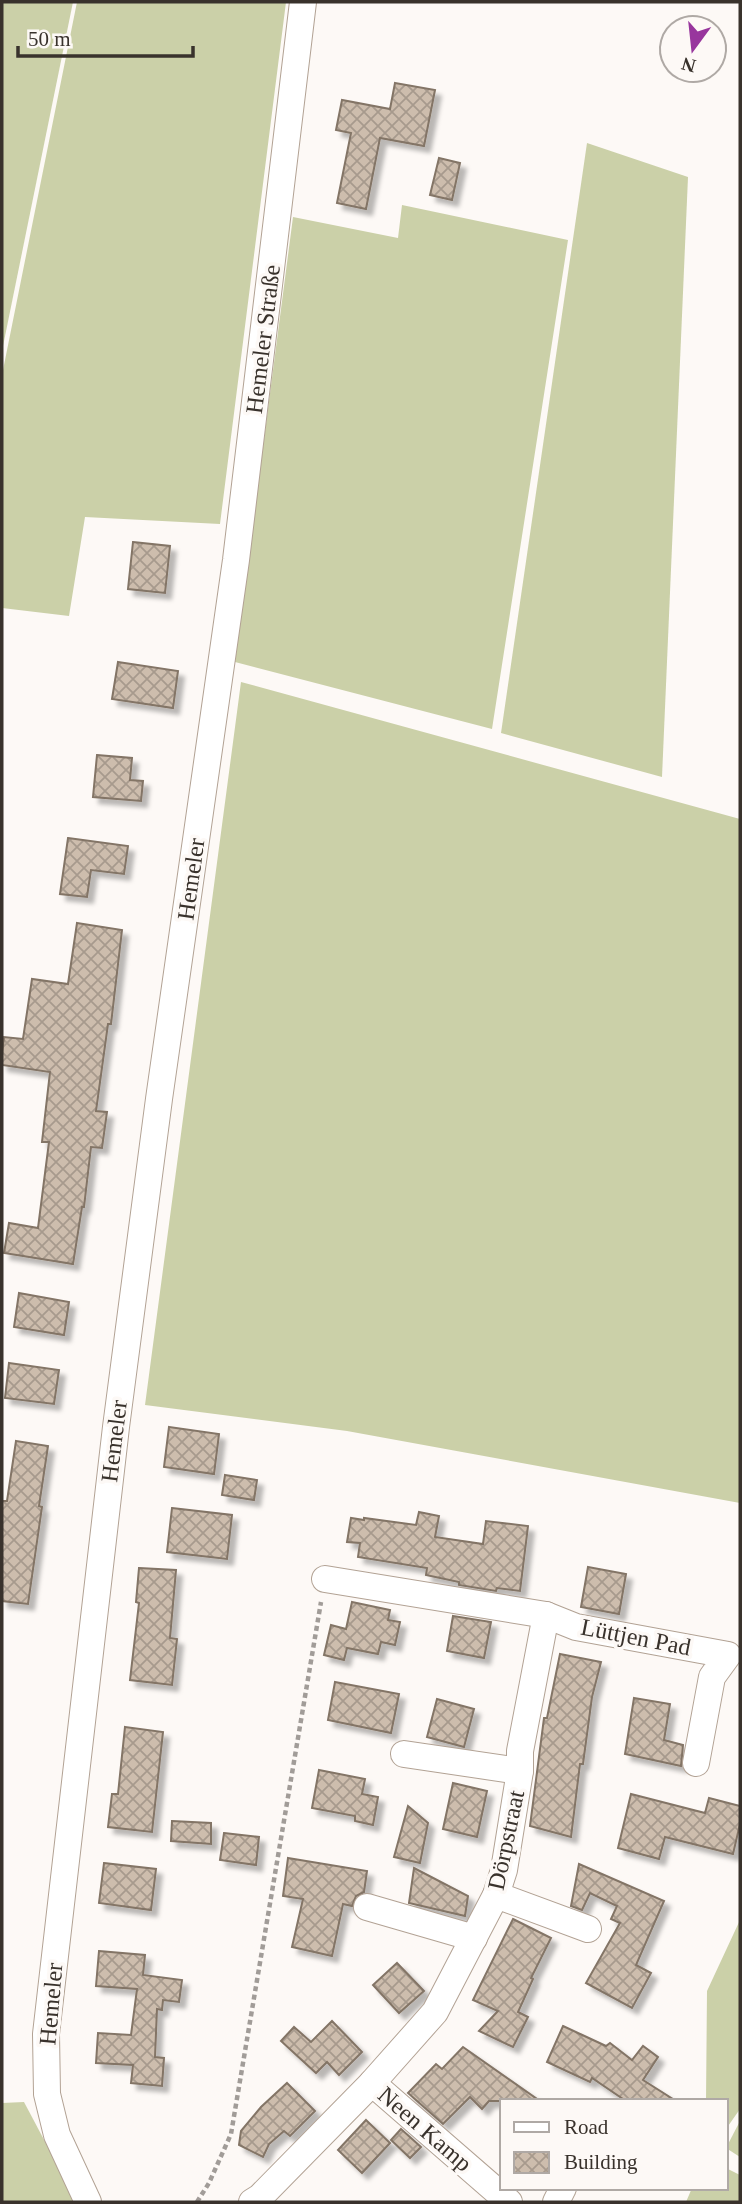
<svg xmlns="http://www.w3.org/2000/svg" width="742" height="2204" viewBox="0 0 742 2204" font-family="Georgia,serif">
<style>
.grass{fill:#cbd0a8}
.building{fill:url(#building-cross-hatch);stroke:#837466;stroke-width:2;filter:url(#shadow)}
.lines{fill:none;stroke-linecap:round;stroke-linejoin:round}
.minor-casing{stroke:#b2a294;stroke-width:28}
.path{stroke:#a19c98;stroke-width:4.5;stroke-dasharray:5 3.5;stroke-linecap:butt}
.minor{stroke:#fff;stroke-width:26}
.labels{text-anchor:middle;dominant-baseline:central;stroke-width:7;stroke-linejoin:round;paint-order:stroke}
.street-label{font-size:24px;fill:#39322c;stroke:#fdf9f6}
</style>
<defs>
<pattern id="building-cross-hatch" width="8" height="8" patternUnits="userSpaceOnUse" patternTransform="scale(1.75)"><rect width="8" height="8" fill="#cdbdad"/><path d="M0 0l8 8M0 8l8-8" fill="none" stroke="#a79a8d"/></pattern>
<filter id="shadow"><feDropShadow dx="6" dy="6" stdDeviation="2" flood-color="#0004"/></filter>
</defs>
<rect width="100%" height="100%" fill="#fdf9f6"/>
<g class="grass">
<polygon points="2,2 73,2 2,351"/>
<polygon points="77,2 286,2 220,524 85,517 69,616 2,608 2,375"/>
<polygon points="587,143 688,177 662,777 501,733"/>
<polygon points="402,205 568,240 492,729 235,662 293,217 398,238"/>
<polygon points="241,682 740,819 740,1503 347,1431 145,1405"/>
<polygon points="740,1920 740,2109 726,2129 726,2101 706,2101 707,1991"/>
<polygon points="24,2102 77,2202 2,2202 2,2103"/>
<polygon points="740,2121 740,2157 726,2148"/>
<polygon points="726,2168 740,2175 740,2202 686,2202 692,2188 726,2188"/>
</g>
<g class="building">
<polygon points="395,83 435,90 424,146 380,138 366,209 337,203 351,133 336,130 342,100 390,109"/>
<polygon points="439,158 460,163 452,200 430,195"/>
<polygon points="133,542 170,546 165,593 128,589"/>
<polygon points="118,662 178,671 173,708 112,699"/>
<polygon points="97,755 132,758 130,780 143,781 141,801 93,797"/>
<polygon points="68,838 128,846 124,874 91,870 87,897 60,894"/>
<polygon points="77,923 122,930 111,1024 108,1024 96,1111 107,1112 102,1148 91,1147 84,1207 82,1207 73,1264 4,1253 9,1223 38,1228 49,1142 42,1142 50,1072 2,1065 2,1054 4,1037 23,1039 32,979 68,984"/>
<polygon points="19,1293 69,1302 64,1335 14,1327"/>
<polygon points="9,1363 59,1370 54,1404 5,1398"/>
<polygon points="169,1427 219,1434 214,1474 164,1467"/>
<polygon points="16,1441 48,1446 39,1506 42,1507 28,1604 2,1601 2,1501 7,1501"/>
<polygon points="225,1475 257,1480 254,1500 222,1495"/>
<polygon points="172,1508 232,1515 227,1559 167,1552"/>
<polygon points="419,1512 439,1516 435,1537 483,1544 486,1521 528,1526 520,1591 497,1588 496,1591 459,1585 459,1582 426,1575 427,1568 358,1557 360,1543 347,1542 351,1518 364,1520 364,1518 416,1525"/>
<polygon points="588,1567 626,1574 619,1614 581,1607"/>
<polygon points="139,1568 176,1570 170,1638 177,1639 172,1685 130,1680 139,1603 136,1602"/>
<polygon points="352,1602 390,1610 388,1620 400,1622 395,1645 381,1642 378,1654 347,1648 344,1660 324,1655 331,1625 346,1629"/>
<polygon points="453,1616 491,1622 484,1658 447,1651"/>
<polygon points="560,1654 601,1662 592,1697 583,1764 580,1764 571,1837 530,1826 544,1718 547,1718"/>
<polygon points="335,1682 399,1694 391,1733 328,1720"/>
<polygon points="634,1698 670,1704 664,1740 683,1745 681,1766 625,1754"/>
<polygon points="437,1699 474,1709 464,1747 427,1737"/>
<polygon points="125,1727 163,1732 152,1832 108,1827 112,1794 118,1794"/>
<polygon points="319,1770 365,1779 362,1794 378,1797 373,1825 355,1821 355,1816 312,1808"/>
<polygon points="453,1783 487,1791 477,1837 443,1829"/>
<polygon points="631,1794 705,1813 709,1798 740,1806 740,1824 733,1854 665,1837 659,1859 618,1848"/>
<polygon points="408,1806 428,1823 420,1863 394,1857"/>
<polygon points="172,1821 211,1823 211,1844 171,1841"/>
<polygon points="224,1833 259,1837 256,1865 220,1860"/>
<polygon points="288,1858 367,1871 364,1892 356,1896 352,1906 343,1904 332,1956 292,1947 303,1899 283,1896"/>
<polygon points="104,1863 156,1869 151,1910 99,1903"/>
<polygon points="579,1864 664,1901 636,1965 651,1973 632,2008 586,1983 620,1923 611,1919 617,1906 590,1893 582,1910 571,1906"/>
<polygon points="414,1868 468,1896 465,1916 409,1903"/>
<polygon points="513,1919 551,1938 531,1978 533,1979 518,2012 528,2017 513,2047 479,2031 498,2011 473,2000"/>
<polygon points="99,1951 145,1955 143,1975 182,1980 179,2002 163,2000 162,2010 157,2009 155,2057 164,2058 162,2086 131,2083 133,2065 96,2063 98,2033 131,2035 137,1989 96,1986"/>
<polygon points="397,1963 424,1991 399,2013 373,1985"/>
<polygon points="332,2021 362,2052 339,2075 327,2062 316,2073 281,2041 294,2027 311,2042"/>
<polygon points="563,2026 606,2046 610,2043 632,2060 643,2046 658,2057 643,2080 676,2101 626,2101 592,2078 590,2082 547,2062"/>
<polygon points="463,2047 540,2101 489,2101 482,2109 470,2097 443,2124 408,2093 436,2064 442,2069"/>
<polygon points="287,2083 315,2111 290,2136 284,2131 269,2144 263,2157 239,2145 241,2131 261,2107"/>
<polygon points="366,2120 390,2143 362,2173 338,2150"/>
<polygon points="401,2129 421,2147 410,2158 391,2140"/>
</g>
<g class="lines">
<g class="minor-casing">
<g id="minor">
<polyline points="325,1579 546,1615 576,1627 728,1655 712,1677 696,1763"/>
<polyline points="404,1754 520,1771"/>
<polyline points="496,1895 588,1929"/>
<polyline points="367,1907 474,1938"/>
<polyline points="372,2083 509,2202"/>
<polyline points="88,2202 57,2135 47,2094 46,2034 116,1427 159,1099 236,560 303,2"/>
<polyline points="252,2202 260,2197 372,2083 435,2012 496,1895 504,1870 520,1771 520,1751 546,1615"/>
<polyline points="556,2202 563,2188"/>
</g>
</g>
<polyline class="path" points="197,2202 209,2183 231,2134 321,1602"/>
<use href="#minor" class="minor"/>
</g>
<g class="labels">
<g class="street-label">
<text transform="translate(263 339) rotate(-83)">Hemeler Straße</text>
<text transform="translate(191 879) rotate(-82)">Hemeler</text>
<text transform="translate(114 1441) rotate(-83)">Hemeler</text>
<text transform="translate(636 1637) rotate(11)">Lüttjen Pad</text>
<text transform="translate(506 1840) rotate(-78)">Dörpstraat</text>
<text transform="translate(51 2004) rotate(-85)">Hemeler</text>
<text transform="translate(425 2129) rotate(41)">Neen Kamp</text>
</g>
</g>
<rect width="742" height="2204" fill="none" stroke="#39322c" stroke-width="7"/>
<rect x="500" y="2099" width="228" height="91" fill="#fdf9f6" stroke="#afa9a5" stroke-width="2"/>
<rect x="514" y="2122" width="35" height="10" fill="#ffffff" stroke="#afa9a5" stroke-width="2"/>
<text x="564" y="2134" font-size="21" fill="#39322c">Road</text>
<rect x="514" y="2152" width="35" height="21" fill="url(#building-cross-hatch)" stroke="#afa9a5" stroke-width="2"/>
<text x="564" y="2169" font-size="21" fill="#39322c">Building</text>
<g transform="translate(693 49) rotate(195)"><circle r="33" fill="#fdf9f6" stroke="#afa9a5" stroke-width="2"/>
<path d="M0-5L12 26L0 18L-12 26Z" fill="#98369d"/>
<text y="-10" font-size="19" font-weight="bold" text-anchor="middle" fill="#39322c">N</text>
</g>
<path d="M18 46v10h175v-10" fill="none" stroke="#39322c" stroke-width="3.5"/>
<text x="28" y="46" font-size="21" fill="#39322c" stroke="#fdf9f6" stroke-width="5" paint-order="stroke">50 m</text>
</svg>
